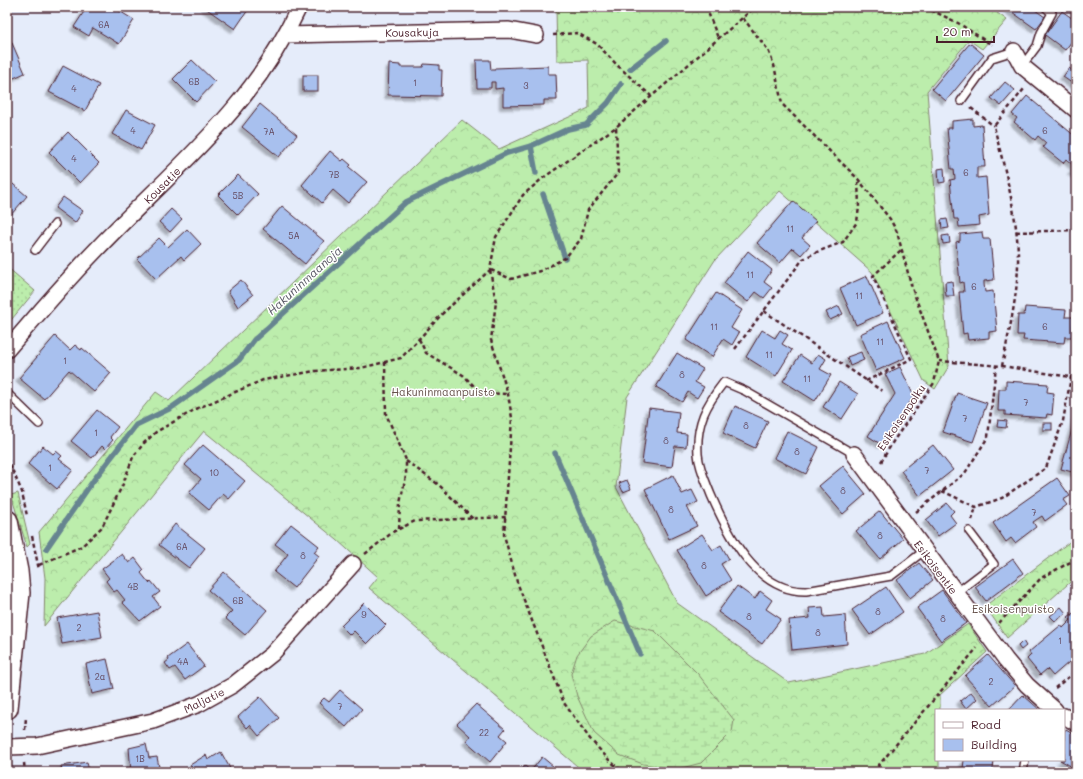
<svg xmlns="http://www.w3.org/2000/svg" width="1083" height="779" viewBox="0 0 1083 779" font-family="Mali,sans-serif">
<style>
.green{fill:url(#green-dots);stroke:#83866c}
.forest{fill:url(#forest-crowns);stroke:#83866c}
.wetland{fill:url(#wetland-marsh);stroke:#83866c}
.lines{fill:none;stroke-linecap:round;stroke-linejoin:round}
.stream{stroke:#668490;stroke-width:5.5}
.building{fill:#a8c0ee;stroke:#4a1f2b;filter:url(#shadow)}
.lane-casing{stroke:#4a1f2b;stroke-width:10}
.street-casing{stroke:#4a1f2b;stroke-width:18}
.secondary-casing{stroke:#4a1f2b;stroke-width:24}
.path{stroke:#4a1f2b;stroke-width:2.5;stroke-dasharray:4 3;stroke-linecap:butt}
.lane{stroke:#fff;stroke-width:7}
.street{stroke:#fff;stroke-width:15}
.secondary{stroke:#fff;stroke-width:21}
.labels{text-anchor:middle;dominant-baseline:central;stroke-width:3;stroke-linejoin:round;paint-order:stroke}
.number-label{font-size:9px;fill:#62475c}
.street-label{font-size:11px;fill:#4a1f2b;stroke:#fff}
.park-label{font-size:11px;fill:#66524b;stroke:#fff}
.water-label{font-size:12px;font-style:italic;fill:#5a5a66;stroke:#fff}
</style>
<defs>
<pattern id="green-dots" width="8" height="8" patternUnits="userSpaceOnUse"><rect width="8" height="8" fill="#bcedac"/><path d="M2 2h.1M6 6h.1" fill="none" stroke="#a3cb94" stroke-width="1.8" stroke-linecap="round"/></pattern>
<pattern id="forest-crowns" width="20" height="18" patternUnits="userSpaceOnUse"><rect width="20" height="18" fill="#bcedac"/><path d="M2 6a3 3 0 1 1 6 0M12 15a3 3 0 1 1 6 0" fill="none" stroke="#a3cb94"/></pattern>
<pattern id="wetland-marsh" width="20" height="14" patternUnits="userSpaceOnUse"><rect width="20" height="14" fill="#bcedac"/><path d="M1 5h8M5 5V1M11 12h8M15 12V8" fill="none" stroke="#a3cb94"/></pattern>
<filter id="shadow"><feDropShadow dx="-3.5" dy="3.5" stdDeviation="1" flood-color="#0004"/></filter>
</defs>
<rect width="100%" height="100%" fill="#e5ecfa"/>
<filter id="ink" filterUnits="userSpaceOnUse"><feTurbulence type="fractalNoise" baseFrequency=".025" numOctaves="2"/><feDisplacementMap in="SourceGraphic" scale="8" xChannelSelector="R" yChannelSelector="G"/><feConvolveMatrix kernelMatrix="1 2 1 2 8 2 1 2 1" color-interpolation-filters="sRGB"/></filter>
<g filter="url(#ink)">
<g class="green">
<polygon points="7,267 35,291 7,325"/>
<polygon points="18,493 30,544 27,547 11,495"/>
</g>
<g class="forest">
<polygon points="556,7 989,7 1007,20 982,49 969,40 927,91 949,366 935,389 924,381 872,272 780,191 715,260 627,397 616,487 677,603 789,683 925,654 968,624 987,652 940,695 940,710 936,710 936,760 939,760 939,772 584,772 369,588 378,577 337,540 204,431 44,626 45,578 39,532 156,392 169,401 462,120 499,149 589,108 588,60 557,61"/>
<polygon points="1076,537 1076,577 1007,638 985,606"/>
</g>
<polygon class="wetland" points="615,621 655,631 698,674 734,720 732,732 701,763 678,769 643,764 619,755 594,733 577,696 571,674 577,655 591,636"/>
<g class="lines">
<g class="stream">
<polyline points="630,69 666,41"/>
<polyline points="531,146 536,173"/>
<polyline points="543,194 565,258"/>
<polyline points="555,453 640,654"/>
<polyline points="46,549 93,481 136,425 171,408 239,360 254,340 406,202 507,153 531,146 568,129 586,125 608,103 621,84"/>
</g>
</g>
<g class="building">
<polygon points="87,7 113,7 134,20 119,44 93,28 89,36 74,27"/>
<polygon points="204,7 250,7 235,29"/>
<polygon points="1005,7 1031,7 1045,17 1036,29"/>
<polygon points="1062,11 1076,21 1076,36 1065,50 1045,35"/>
<polygon points="7,36 9,36 25,73 7,81"/>
<polygon points="970,43 984,55 946,101 932,89"/>
<polygon points="192,60 215,82 196,102 173,79"/>
<polygon points="476,60 490,60 491,70 495,70 495,68 548,66 548,74 556,74 557,100 544,100 544,105 503,106 503,88 495,89 495,82 491,82 491,88 477,88"/>
<polygon points="389,64 400,65 400,67 423,67 424,64 439,65 439,70 442,70 441,96 388,95"/>
<polygon points="63,66 99,85 85,111 49,92"/>
<polygon points="1076,67 1076,86 1063,77 1069,68 1073,71"/>
<rect x="303" y="75" width="15" height="16"/>
<polygon points="1005,82 1015,90 1001,106 991,98"/>
<polygon points="1027,96 1076,137 1076,175 1071,171 1075,167 1066,159 1063,163 1043,147 1046,143 1038,136 1035,140 1014,122 1017,118 1012,114"/>
<polygon points="260,104 297,135 279,157 242,127"/>
<polygon points="126,110 155,125 141,150 112,134"/>
<polygon points="973,119 973,126 982,125 985,167 977,167 977,178 986,177 989,215 979,217 980,225 959,227 958,219 954,219 950,180 955,179 954,169 951,169 947,128 952,128 952,121"/>
<polygon points="68,132 99,163 80,183 49,152"/>
<polygon points="330,151 342,161 344,159 351,165 349,167 367,182 348,203 333,190 322,203 302,185"/>
<polygon points="944,168 945,182 939,183 938,169"/>
<polygon points="238,175 258,194 238,215 218,195"/>
<polygon points="7,179 27,196 10,216 7,213"/>
<polygon points="63,197 83,211 75,223 55,208"/>
<polygon points="793,201 816,221 802,238 810,245 801,255 793,248 780,263 757,243"/>
<polygon points="282,206 324,241 305,264 263,229"/>
<polygon points="171,209 182,219 170,232 159,222"/>
<polygon points="947,219 949,228 942,229 941,220"/>
<polygon points="187,229 201,244 184,260 181,256 156,279 137,259 159,238 168,247"/>
<polygon points="982,232 983,239 990,239 994,280 984,281 984,284 985,292 993,291 997,331 989,332 989,338 968,340 967,333 963,334 959,292 964,292 963,282 960,283 956,242 960,241 960,234"/>
<polygon points="949,235 950,243 943,244 942,236"/>
<polygon points="748,251 772,270 764,282 772,288 764,298 756,292 748,302 724,283"/>
<polygon points="867,276 883,313 856,325 840,288"/>
<polygon points="241,280 253,295 238,307 228,291"/>
<polygon points="952,281 954,296 946,296 945,282"/>
<polygon points="716,293 742,310 731,328 739,333 732,345 723,339 712,357 686,340"/>
<polygon points="839,306 843,314 830,320 826,312"/>
<polygon points="1025,307 1066,310 1065,317 1074,317 1072,337 1065,337 1064,343 1023,340 1024,335 1017,335 1018,315 1024,315"/>
<polygon points="888,321 905,358 876,371 860,334"/>
<polygon points="762,330 775,338 780,330 788,335 782,344 792,350 776,376 746,357"/>
<polygon points="55,336 70,350 75,345 81,350 82,348 111,373 94,392 69,370 44,399 19,378"/>
<polygon points="861,352 864,360 850,366 847,357"/>
<polygon points="677,353 703,369 695,382 704,387 697,398 688,392 682,402 656,387"/>
<polygon points="818,354 826,359 820,369 831,375 815,401 783,381 800,355 812,363"/>
<polygon points="900,367 914,396 882,445 868,436 895,394 885,374"/>
<polygon points="1006,381 1048,384 1047,392 1054,393 1052,415 1047,414 1046,418 1005,415 1005,411 998,411 999,389 1006,389"/>
<polygon points="839,382 858,394 842,419 823,407"/>
<polygon points="957,393 987,403 973,442 943,432"/>
<polygon points="735,406 768,421 755,448 723,433"/>
<polygon points="649,408 679,412 677,433 687,434 686,447 675,446 672,467 642,463"/>
<polygon points="97,410 118,427 110,437 113,440 105,449 102,446 92,458 71,441"/>
<polygon points="1076,415 1076,473 1061,469"/>
<polygon points="998,420 1007,421 1006,428 997,427"/>
<rect x="1043" y="423" width="9" height="7"/>
<polygon points="787,431 819,447 806,474 774,458"/>
<polygon points="203,445 245,481 229,499 223,494 209,510 189,493 201,479 185,465"/>
<polygon points="933,445 953,470 920,496 901,471"/>
<polygon points="43,446 53,454 56,451 62,456 59,459 73,470 57,489 28,464"/>
<polygon points="843,466 866,494 843,514 819,486"/>
<polygon points="673,475 682,494 692,490 698,502 687,507 697,526 669,539 645,489"/>
<polygon points="1057,478 1070,496 1063,500 1067,505 1045,521 1042,516 1033,522 1036,527 1015,543 1011,538 1006,542 993,523"/>
<polygon points="627,480 631,489 623,492 619,483"/>
<polygon points="947,503 954,511 950,515 956,523 938,536 926,520"/>
<polygon points="880,511 903,539 880,559 856,531"/>
<polygon points="175,524 205,548 189,568 159,545"/>
<polygon points="291,524 319,546 314,552 319,556 294,588 274,572 288,554 275,544"/>
<polygon points="702,534 713,550 721,545 729,559 721,564 731,580 706,596 677,550"/>
<polygon points="122,554 129,563 135,558 144,570 141,573 149,583 151,581 160,592 153,597 160,606 140,621 122,602 125,600 117,590 114,592 106,581 109,578 102,569"/>
<polygon points="1013,559 1023,573 986,601 975,587"/>
<polygon points="919,563 933,580 910,598 897,580"/>
<polygon points="224,572 267,610 245,635 225,618 232,611 208,590"/>
<polygon points="737,586 755,599 760,591 772,600 766,609 781,619 762,644 718,612"/>
<polygon points="886,587 903,612 870,635 852,610"/>
<polygon points="942,590 966,623 941,641 917,608"/>
<polygon points="364,603 386,625 367,644 354,631 350,635 341,626"/>
<polygon points="823,607 824,617 845,615 847,644 792,650 789,620 810,618 809,608"/>
<polygon points="1061,607 1066,613 1055,621 1050,616"/>
<polygon points="97,611 102,637 62,644 57,618"/>
<polygon points="1076,611 1076,656 1053,676 1047,669 1040,675 1027,659 1031,655 1029,652 1061,625 1063,628 1071,620 1068,617"/>
<polygon points="1023,641 1026,646 1021,650 1018,646"/>
<polygon points="187,644 204,666 185,680 175,667 170,670 165,663 169,660 168,658"/>
<polygon points="988,655 1015,686 992,706 965,676"/>
<polygon points="107,659 114,689 92,694 86,664"/>
<polygon points="340,690 362,709 346,727 319,703 324,698 329,702"/>
<polygon points="971,692 977,699 966,709 960,701"/>
<polygon points="1023,695 1040,710 1009,710"/>
<polygon points="260,697 279,718 259,736 250,725 247,728 238,717"/>
<polygon points="476,704 505,729 500,735 507,741 490,762 466,741 470,736 457,724"/>
<polygon points="1066,729 1076,735 1076,769 1060,760 1064,760 1064,732"/>
<polygon points="146,744 149,758 157,757 160,772 131,772 129,748"/>
<polygon points="221,752 232,772 194,772 190,765 206,755 208,760"/>
<polygon points="542,757 560,772 520,772 525,766 531,771"/>
<polygon points="964,760 994,760 993,770 963,769"/>
<polygon points="87,762 89,772 62,772 61,766"/>
</g>
<g class="lines">
<g class="lane-casing">
<g id="lane">
<polyline points="1022,66 1037,46 1041,33 1052,13 1045,7"/>
<polyline points="961,101 992,58 1014,51"/>
<polyline points="35,250 55,224"/>
<polyline points="7,393 39,424"/>
<path d="M 854,454 L 745,391 L 724,382 C 706,405 696,423 698,454 C 699,468 706,482 711,495 C 728,534 756,592 806,591 L 891,576 L 924,551"/>
<polyline points="956,593 994,564 969,531"/>
<polyline points="1023,772 1025,760"/>
</g>
</g>
<g class="street-casing">
<g id="street">
<polyline points="286,35 509,30 536,35"/>
<polyline points="1014,51 1022,66 1076,110"/>
<path d="M 7,350 C 36,316 65,282 96,250 C 171,171 252,110 299,7"/>
<polyline points="854,454 1006,660 1027,685 1055,710"/>
<polyline points="1064,716 1076,723"/>
<polyline points="7,747 37,746 153,721 199,704 233,685 272,654 353,564"/>
</g>
</g>
<g class="secondary-casing">
<polyline id="secondary" points="7,521 17,571 19,593 7,708"/>
</g>
<g class="path">
<polyline points="706,7 718,38"/>
<polyline points="925,7 958,23 992,45"/>
<polyline points="1065,10 1076,9"/>
<polyline points="743,18 768,50 774,65 782,104 858,179 890,219 897,232 912,288 939,361"/>
<polyline points="553,35 577,33 597,44 617,65 651,96"/>
<polyline points="971,108 994,126"/>
<polyline points="1016,232 1076,230"/>
<polyline points="490,270 496,302 491,340 508,394 512,418 504,535 517,582 564,703 590,739 610,761 623,772"/>
<polyline points="491,270 511,279 540,271 565,258 581,239 588,210 618,173 616,127"/>
<polyline points="764,311 882,391"/>
<polyline points="419,339 426,353 463,375 481,393 508,394"/>
<polyline points="735,349 803,259 817,252 843,242 857,222 859,207 858,179"/>
<polyline points="939,361 1002,366 1076,378"/>
<polyline points="385,362 386,414 406,460 406,476 400,503 399,530"/>
<path d="M 1002,366 C 1009,332 1019,290 1018,255 C 1017,211 1004,168 994,126 L 1024,89"/>
<polyline points="866,381 911,359 873,276 902,249"/>
<polyline points="7,458 22,492 27,516"/>
<polyline points="406,461 439,485 473,519"/>
<polyline points="881,462 894,440 934,383 939,361"/>
<polyline points="942,491 976,507 1002,498 1046,468 1063,421 1071,377 1076,373"/>
<polyline points="916,512 965,473 988,437 996,366"/>
<polyline points="972,520 976,507"/>
<polyline points="32,536 39,570"/>
<polyline points="365,554 393,532 415,521 506,517"/>
<polyline points="39,565 82,546 102,527 123,484 133,457 144,443 156,432 196,409 263,380 315,371 361,368 401,358 443,313 490,270 496,237 523,195 543,178 616,127 755,7"/>
<polyline points="999,623 1041,578 1076,559"/>
<polyline points="1055,688 1076,671"/>
<polyline points="25,730 26,717"/>
<polyline points="24,763 25,772"/>
<polyline points="873,772 977,648"/>
</g>
<use href="#lane" class="lane"/>
<use href="#street" class="street"/>
<use href="#secondary" class="secondary"/>
</g>
</g>
<g class="labels">
<g class="number-label">
<text x="104" y="24">6A</text>
<text x="194" y="81">6B</text>
<text x="415" y="82">1</text>
<text x="526" y="85">3</text>
<text x="74" y="88">4</text>
<text x="133" y="130">4</text>
<text x="1045" y="130">6</text>
<text x="269" y="131">7A</text>
<text x="74" y="158">4</text>
<text x="966" y="172">6</text>
<text x="334" y="174">7B</text>
<text x="238" y="195">5B</text>
<text x="790" y="228">11</text>
<text x="294" y="235">5A</text>
<text x="750" y="274">11</text>
<text x="974" y="286">6</text>
<text x="859" y="295">11</text>
<text x="714" y="326">11</text>
<text x="1045" y="326">6</text>
<text x="880" y="341">11</text>
<text x="769" y="354">11</text>
<text x="65" y="360">1</text>
<text x="682" y="374">8</text>
<text x="807" y="378">11</text>
<text x="1026" y="402">7</text>
<text x="965" y="418">7</text>
<text x="746" y="425">8</text>
<text x="96" y="432">1</text>
<text x="666" y="440">8</text>
<text x="797" y="451">8</text>
<text x="50" y="467">1</text>
<text x="927" y="470">7</text>
<text x="214" y="472">10</text>
<text x="843" y="490">8</text>
<text x="671" y="509">8</text>
<text x="1034" y="512">7</text>
<text x="880" y="535">8</text>
<text x="182" y="546">6A</text>
<text x="303" y="555">8</text>
<text x="704" y="565">8</text>
<text x="133" y="586">4B</text>
<text x="238" y="600">6B</text>
<text x="878" y="611">8</text>
<text x="364" y="614">9</text>
<text x="749" y="616">8</text>
<text x="943" y="618">8</text>
<text x="79" y="627">2</text>
<text x="818" y="632">8</text>
<text x="1060" y="640">1</text>
<text x="183" y="661">4A</text>
<text x="100" y="676">2a</text>
<text x="991" y="681">2</text>
<text x="340" y="706">7</text>
<text x="484" y="732">22</text>
<text x="140" y="758">1B</text>
</g>
<g class="street-label">
<text transform="translate(412 32) rotate(-1)">Kousakuja</text>
<text transform="translate(162 185) rotate(-45)">Kousatie</text>
<text transform="translate(901 417) rotate(-56)">Esikoisenpolku</text>
<text transform="translate(936 567) rotate(53)">Esikoisentie</text>
<text transform="translate(204 700) rotate(-26)">Maljatie</text>
</g>
<g class="park-label">
<text x="443" y="391">Hakuninmaanpuisto</text>
<text x="1013" y="608">Esikoisenpuisto</text>
</g>
<g class="water-label">
<text transform="translate(304 280) rotate(-42)">Hakuninmaanoja</text>
</g>
</g>
<rect width="1083" height="779" fill="none" stroke="#fff" stroke-width="24"/>
<rect x="12" y="12" width="1059" height="755" fill="none" stroke="#4a1f2b" stroke-width="1.5" filter="url(#ink)"/>
<rect x="935" y="709" width="130" height="52" fill="#ffffff" stroke="#b7a5aa"/>
<rect x="943" y="722" width="20" height="6" fill="#ffffff" stroke="#b7a5aa"/>
<text x="971" y="729" font-size="12" fill="#4a1f2b">Road</text>
<rect x="943" y="739" width="20" height="12" fill="#a8c0ee" stroke="#b7a5aa"/>
<text x="971" y="749" font-size="12" fill="#4a1f2b">Building</text>
<path d="M937 36v6h57v-6" fill="none" stroke="#4a1f2b" stroke-width="2"/>
<text x="943" y="36" font-size="12" fill="#4a1f2b" stroke="#ffffff" stroke-width="3" paint-order="stroke">20 m</text>
</svg>
